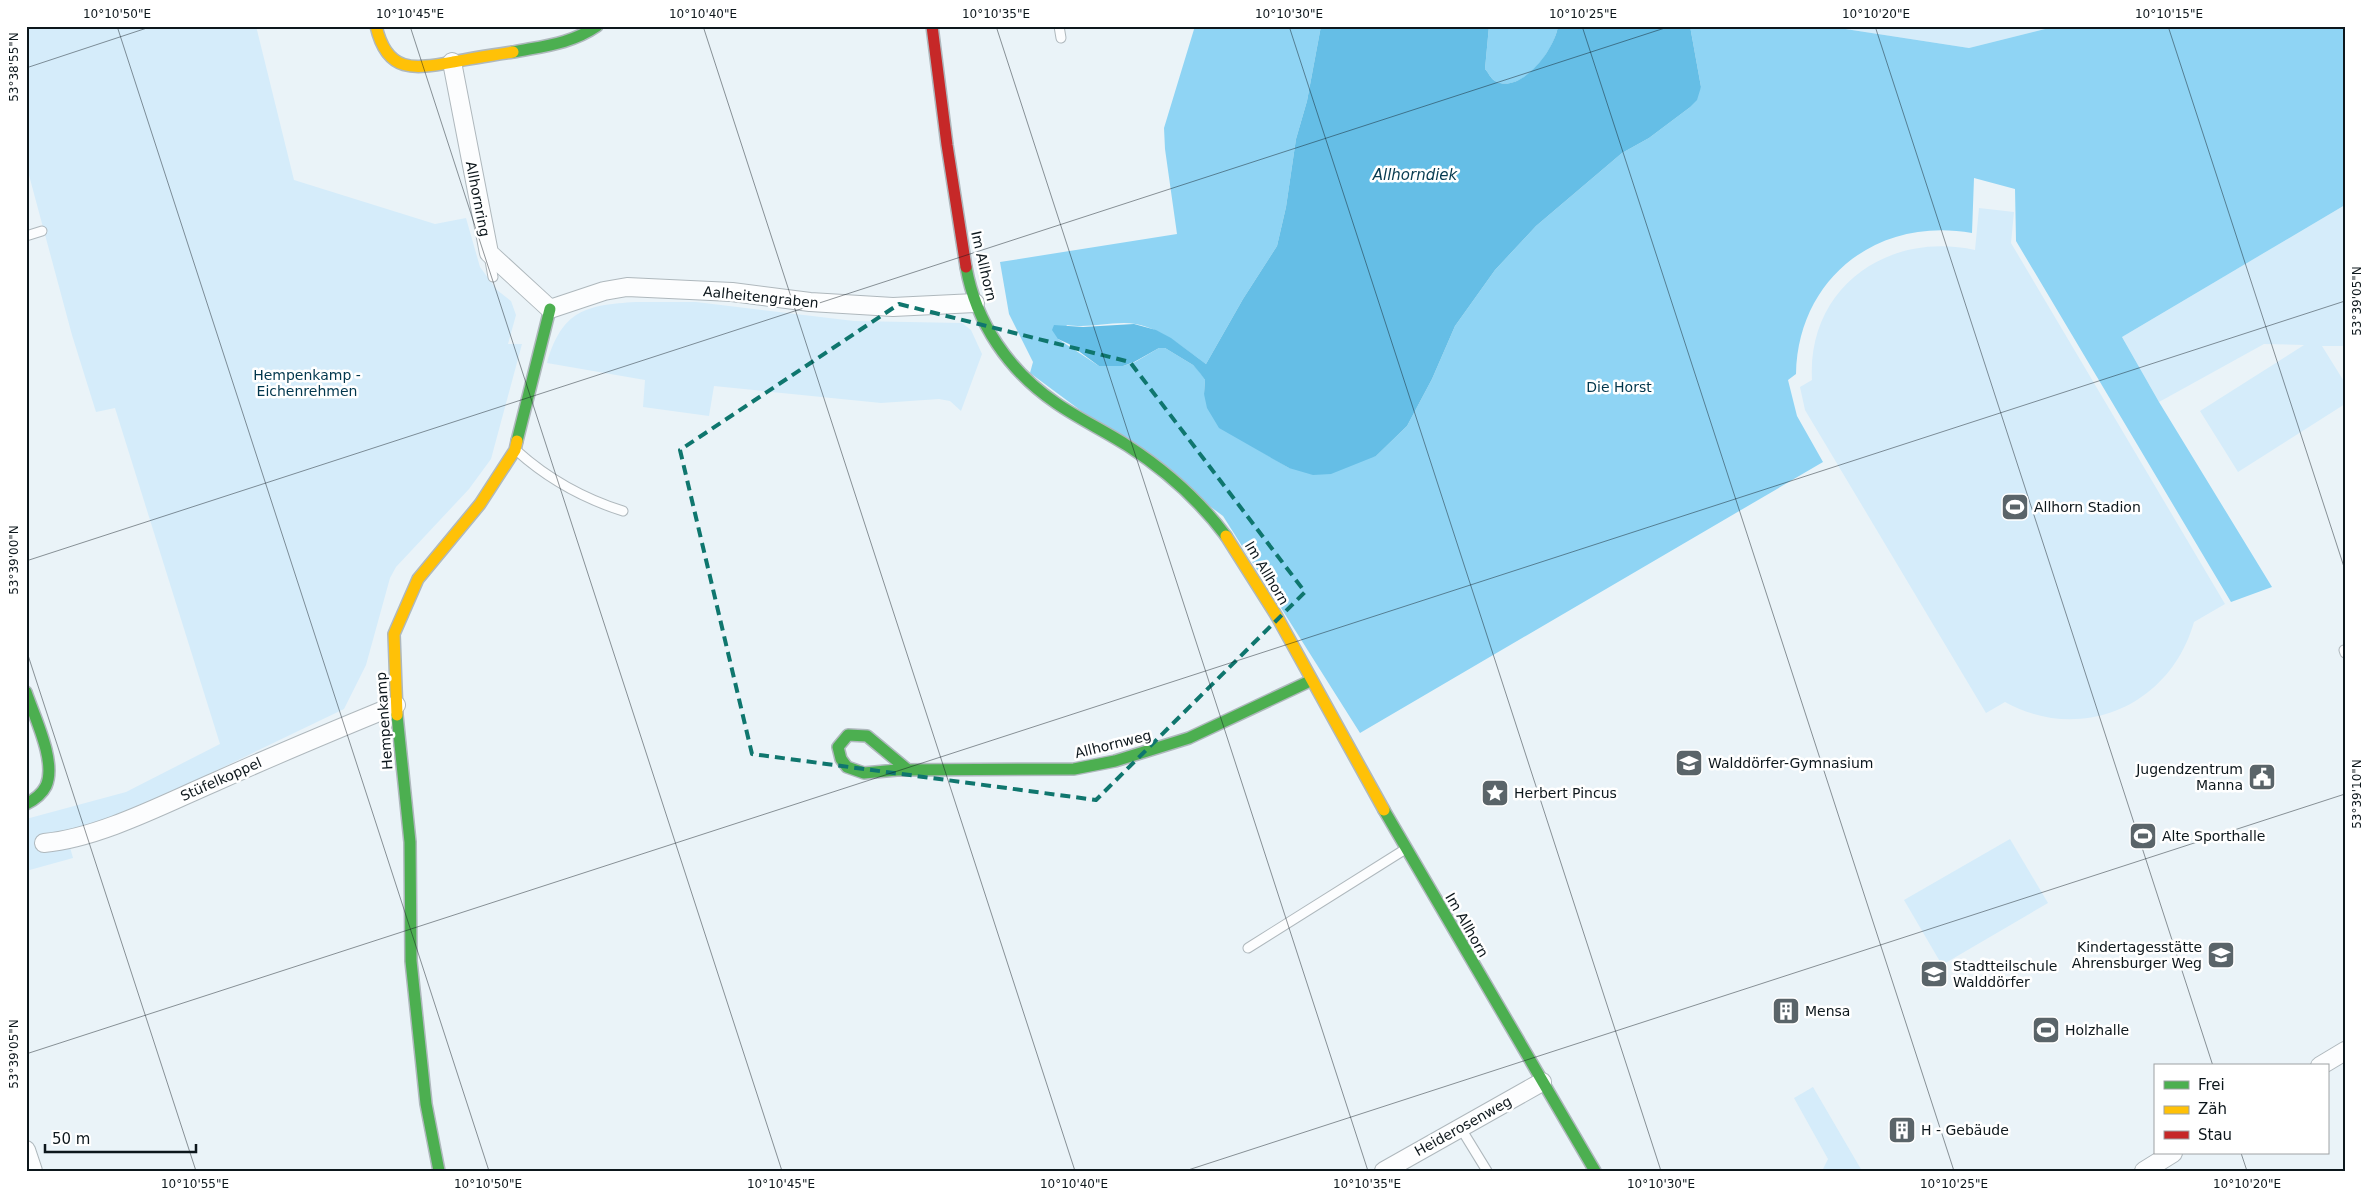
<svg xmlns="http://www.w3.org/2000/svg" width="2371" height="1197" viewBox="0 0 2371 1197" font-family="'DejaVu Sans',sans-serif">
<style>
.green{fill:#d5ecfa}
.forest{fill:#8fd4f4}
.water{fill:#65bee6}
.lines{fill:none;stroke-linecap:round;stroke-linejoin:round}
.lane-casing{stroke:#afb8bd;stroke-width:11}
.street-casing{stroke:#afb8bd;stroke-width:20}
.fast-casing{stroke:#afb8bd;stroke-width:14}
.slow-casing{stroke:#afb8bd;stroke-width:14}
.jam-casing{stroke:#afb8bd;stroke-width:14}
.lane{stroke:#fcfdfe;stroke-width:9}
.street{stroke:#fcfdfe;stroke-width:18}
.fast{stroke:#4caf50;stroke-width:11}
.slow{stroke:#ffc107;stroke-width:11}
.jam{stroke:#c62828;stroke-width:11}
.marked{fill:none;stroke:#0f766e;stroke-width:4;stroke-dasharray:10 6;stroke-linejoin:round}
.ticks{fill:none;stroke:#0d171c;stroke-width:1;stroke-opacity:0.45}
.labels{text-anchor:middle;dominant-baseline:central;stroke-width:5;stroke-linejoin:round;paint-order:stroke}
.street-label{font-size:14px;fill:#0d171c;stroke:#fff}
.park-label{font-size:14px;fill:#01364c;stroke:#fff}
.poi-label{font-size:14px;fill:#0d171c;stroke:#fff;text-anchor:start}
.water-label{font-size:15px;font-style:italic;fill:#063a50;stroke:#fff}
.neatline{fill:none;stroke:#0d171c;stroke-width:2}
.ticks-label{font-size:12px;text-anchor:middle;fill:#0d171c}
</style>
<rect width="100%" height="100%" fill="#eaf3f8"/>
<g class="green">
<polygon points="26,26 256,26 294,180 435,224 466,218 480,267 497,290 511,301 516,315 508,344 522,344 491,459 469,489 396,567 390,578 366,665 344,709 126,814 66,833 73,858 26,871 26,819 126,792 220,744 115,408 96,412 72,335 26,164"/>
<polygon points="1826,26 2057,26 1969,48"/>
<polygon points="2345,205 2345,346 2322,346 2345,383 2345,404 2238,472 2200,411 2304,345 2264,344 2159,402 2122,337"/>
<path d="M 1979,208 L 2014,212 L 2011,243 L 2225,604 L 2194,622 C 2170,706 2082,744 2005,702 L 1986,713 L 1805,410 L 1800,387 L 1812,380 C 1807,287 1888,231 1975,250 Z"/>
<path d="M 636,302 L 696,302 L 854,321 L 962,323 L 971,330 L 982,354 L 961,411 L 950,401 L 939,399 L 881,403 L 714,386 L 709,416 L 643,407 L 645,380 L 547,363 C 562,310 586,305 636,302 Z"/>
<polygon points="2010,839 2048,903 1942,965 1904,900"/>
<polygon points="1813,1087 1862,1171 1822,1171 1828,1159 1794,1098"/>
</g>
<g class="forest">
<path d="M 1195,26 L 1321,26 L 1307,101 L 1296,139 L 1286,207 L 1277,246 L 1243,299 L 1206,364 C 1182,347 1156,323 1124,323 C 1103,323 1089,328 1067,325 L 1058,339 L 1099,366 L 1123,366 L 1135,362 L 1159,348 L 1165,348 L 1193,365 L 1200,372 L 1205,380 L 1204,394 L 1259,450 L 1289,468 L 1376,456 L 1407,426 L 1432,379 L 1455,326 L 1495,270 L 1536,226 L 1622,153 L 1649,138 L 1689,108 L 1701,87 L 1690,26 L 1826,26 L 1969,48 L 2057,26 L 2345,26 L 2345,205 L 2122,337 L 2159,402 L 2272,587 L 2231,602 L 2016,241 L 2015,189 L 1974,178 L 1972,233 C 1879,216 1798,277 1796,374 L 1788,380 L 1797,416 L 1823,462 L 1360,733 L 1223,516 L 1030,373 L 1033,362 L 1009,314 L 1000,262 L 1177,234 L 1165,149 L 1164,128 Z"/>
<path d="M 1489,26 L 1558,26 C 1555,49 1522,95 1495,81 C 1491,79 1488,72 1485,69 Z"/>
</g>
<path class="water" d="M 1321,26 L 1489,26 L 1485,69 C 1488,72 1491,79 1495,81 C 1521,95 1555,49 1558,26 L 1690,26 L 1701,87 L 1697,100 L 1689,108 L 1649,138 L 1622,153 L 1536,226 L 1495,270 L 1455,326 L 1432,379 L 1407,426 L 1376,456 L 1331,474 L 1313,475 L 1289,468 L 1219,428 L 1207,408 L 1204,394 L 1205,380 L 1200,373 L 1193,365 L 1165,348 L 1159,348 L 1134,362 L 1123,366 L 1099,366 L 1069,344 L 1058,339 L 1052,330 L 1054,325 L 1083,327 L 1134,324 L 1156,330 L 1171,338 L 1206,364 L 1243,299 L 1277,246 L 1286,207 L 1296,139 L 1307,101 Z"/>
<g class="lines">
<g class="lane-casing">
<g id="lane">
<polyline points="1059,26 1061,38"/>
<polyline points="26,236 42,231"/>
<polyline points="489,255 493,277"/>
<path d="M 517,451 C 547,478 585,499 623,511"/>
<polyline points="2344,650 2345,653"/>
<polyline points="1248,948 1404,850"/>
<polyline points="1460,1127 1487,1171"/>
</g>
</g>
<g class="street-casing">
<g id="street">
<polyline points="452,62 489,253 550,309 604,291 627,287 732,292 810,302 893,307 975,303"/>
<path d="M 44,843 C 99,838 164,804 215,782 C 275,755 335,730 396,705"/>
<polyline points="2320,1066 2345,1051"/>
<polyline points="26,1150 33,1171"/>
<polyline points="1384,1171 1542,1082"/>
<polyline points="2144,1171 2173,1153"/>
</g>
</g>
<g class="fast-casing">
<g id="fast">
<path d="M 513,52 C 543,46 571,44 597,26"/>
<path d="M 966,267 C 976,323 1009,371 1056,403 C 1079,419 1105,431 1128,446 C 1165,470 1199,500 1226,536"/>
<polyline points="517,441 550,309"/>
<path d="M 26,692 C 34,716 57,762 46,786 C 42,794 34,800 26,804"/>
<polyline points="397,715 410,842 411,961 426,1104 439,1171"/>
<polyline points="908,770 867,736 848,735 838,747 841,759 847,767 864,773 897,770 1074,769 1115,761 1189,738 1310,681"/>
<polyline points="1384,810 1595,1171"/>
</g>
</g>
<g class="slow-casing">
<g id="slow">
<path d="M 376,26 C 387,74 414,69 453,62 C 473,58 493,55 513,52"/>
<polyline points="1226,536 1276,615 1384,810"/>
<polyline points="397,715 394,634 418,579 480,504 515,450 517,441"/>
</g>
</g>
<g class="jam-casing">
<polyline id="jam" points="932,26 947,145 966,267"/>
</g>
<use href="#lane" class="lane"/>
<use href="#street" class="street"/>
<use href="#fast" class="fast"/>
<use href="#slow" class="slow"/>
<use href="#jam" class="jam"/>
</g>
<path class="marked" d="M 899,304 L 1130,362 L 1305,592 L 1096,800 L 752,754 L 680,450 Z"/>
<path class="ticks" d="M 117,26 L 489,1171M 410,26 L 782,1171M 703,26 L 1075,1171M 996,26 L 1368,1171M 1289,26 L 1661,1171M 1582,26 L 1954,1171M 1875,26 L 2213,1066M 2168,26 L 2345,570M 26,68 L 153,26M 26,561 L 1671,26M 26,649 L 196,1171M 26,1054 L 2345,301M 2241,1153 L 2247,1171M 1185,1171 L 2345,794"/>
<defs>
<g id="stadium-square" transform="scale(1.4375)"><rect x="-9" y="-9" width="18" height="18" rx="4" fill="#5a6469" stroke="#fff"/><path d="M0-5a6.5 5 0 1 0 0 10a6.5 5 0 1 0 0-10ZM-3.5-1.8h7v3.6h-7Z" fill="#fff"/></g>
<g id="school-square" transform="scale(1.4375)"><rect x="-9" y="-9" width="18" height="18" rx="4" fill="#5a6469" stroke="#fff"/><path d="M0-5L7-2L0 1L-7-2ZM-4 1L0 2.5L4 1V4Q0 6-4 4Z" fill="#fff"/></g>
<g id="civic-square" transform="scale(1.4375)"><rect x="-9" y="-9" width="18" height="18" rx="4" fill="#5a6469" stroke="#fff"/><path d="M-.6-6.5H3V-4.5H.6V-3L4-1V1h2V6H-6V1h2V-1L-.6-3ZM-1.2 2.5V6h2.4V2.5Z" fill="#fff"/></g>
<g id="sight-square" transform="scale(1.4375)"><rect x="-9" y="-9" width="18" height="18" rx="4" fill="#5a6469" stroke="#fff"/><path d="M0-6L1.8-2.2L6-1.7L2.9 1.2L3.7 5.4L0 3.3L-3.7 5.4L-2.9 1.2L-6-1.7L-1.8-2.2Z" fill="#fff"/></g>
<g id="building-square" transform="scale(1.4375)"><rect x="-9" y="-9" width="18" height="18" rx="4" fill="#5a6469" stroke="#fff"/><path d="M-4-6H4V6H1V3H-1V6H-4ZM-2.5-4.3h1.7v1.8h-1.7ZM.8-4.3h1.7v1.8H.8ZM-2.5-1h1.7V.8h-1.7ZM.8-1h1.7V.8H.8Z" fill="#fff"/></g>
</defs>
<g fill-rule="evenodd">
<use href="#stadium-square" x="2015" y="507"/>
<use href="#school-square" x="1689" y="763"/>
<use href="#civic-square" x="2262" y="777"/>
<use href="#sight-square" x="1495" y="793"/>
<use href="#stadium-square" x="2143" y="836"/>
<use href="#school-square" x="2221" y="955"/>
<use href="#school-square" x="1934" y="974"/>
<use href="#building-square" x="1786" y="1011"/>
<use href="#stadium-square" x="2046" y="1030"/>
<use href="#building-square" x="1902" y="1130"/>
</g>
<g class="labels">
<g class="street-label">
<text transform="translate(478 199) rotate(79)">Allhornring</text>
<text transform="translate(984 266) rotate(77)">Im Allhorn</text>
<text transform="translate(761 297) rotate(6)">Aalheitengraben</text>
<text transform="translate(1267 573) rotate(59)">Im Allhorn</text>
<text transform="translate(384 721) rotate(-94)">Hempenkamp</text>
<text transform="translate(1113 744) rotate(-14)">Allhornweg</text>
<text transform="translate(221 779) rotate(-24)">Stüfelkoppel</text>
<text transform="translate(1467 925) rotate(60)">Im Allhorn</text>
<text transform="translate(1463 1126) rotate(-29)">Heiderosenweg</text>
</g>
<g class="park-label">
<text x="307" y="375">Hempenkamp -<tspan x="307" dy="16">Eichenrehmen</tspan></text>
<text x="1619" y="387">Die Horst</text>
</g>
<g class="poi-label">
<text x="2034" y="507">Allhorn Stadion</text>
<text x="1708" y="763">Walddörfer-Gymnasium</text>
<text x="2243" y="769" text-anchor="end">Jugendzentrum<tspan x="2243" dy="16">Manna</tspan></text>
<text x="1514" y="793">Herbert Pincus</text>
<text x="2162" y="836">Alte Sporthalle</text>
<text x="2202" y="947" text-anchor="end">Kindertagesstätte<tspan x="2202" dy="16">Ahrensburger Weg</tspan></text>
<text x="1953" y="966">Stadtteilschule<tspan x="1953" dy="16">Walddörfer</tspan></text>
<text x="1805" y="1011">Mensa</text>
<text x="2065" y="1030">Holzhalle</text>
<text x="1921" y="1130">H - Gebäude</text>
</g>
<g class="water-label">
<text x="1415" y="175">Allhorndiek</text>
</g>
</g>
<rect width="2371" height="1197" fill="none" stroke="#ffffff" stroke-width="55"/>
<rect x="2154" y="1064" width="175" height="90" fill="#ffffff" stroke="#9ea2a4"/>
<rect x="2164" y="1081" width="25" height="8" fill="#4caf50" stroke="#9ea2a4"/>
<text x="2198" y="1090" font-size="15" fill="#0d171c">Frei</text>
<rect x="2164" y="1106" width="25" height="8" fill="#ffc107" stroke="#9ea2a4"/>
<text x="2198" y="1114" font-size="15" fill="#0d171c">Zäh</text>
<rect x="2164" y="1131" width="25" height="8" fill="#c62828" stroke="#9ea2a4"/>
<text x="2198" y="1140" font-size="15" fill="#0d171c">Stau</text>
<path d="M45 1144v8h151v-8" fill="none" stroke="#0d171c" stroke-width="2.5"/>
<text x="52" y="1144" font-size="15" fill="#0d171c" stroke="#ffffff" stroke-width="4" paint-order="stroke">50 m</text>
<rect x="28" y="28" width="2316" height="1142" class="neatline"/>
<g class="ticks-label">
<text x="117" y="18">10°10'50"E</text>
<text x="410" y="18">10°10'45"E</text>
<text x="703" y="18">10°10'40"E</text>
<text x="996" y="18">10°10'35"E</text>
<text x="1289" y="18">10°10'30"E</text>
<text x="1583" y="18">10°10'25"E</text>
<text x="1876" y="18">10°10'20"E</text>
<text x="2169" y="18">10°10'15"E</text>
<text transform="translate(14 67) rotate(-90)" y="4">53°38'55"N</text>
<text transform="translate(2357 301) rotate(-90)" y="4">53°39'05"N</text>
<text transform="translate(14 560) rotate(-90)" y="4">53°39'00"N</text>
<text transform="translate(2357 794) rotate(-90)" y="4">53°39'10"N</text>
<text transform="translate(14 1054) rotate(-90)" y="4">53°39'05"N</text>
<text x="195" y="1188">10°10'55"E</text>
<text x="488" y="1188">10°10'50"E</text>
<text x="781" y="1188">10°10'45"E</text>
<text x="1074" y="1188">10°10'40"E</text>
<text x="1367" y="1188">10°10'35"E</text>
<text x="1661" y="1188">10°10'30"E</text>
<text x="1954" y="1188">10°10'25"E</text>
<text x="2247" y="1188">10°10'20"E</text>
</g>
</svg>
